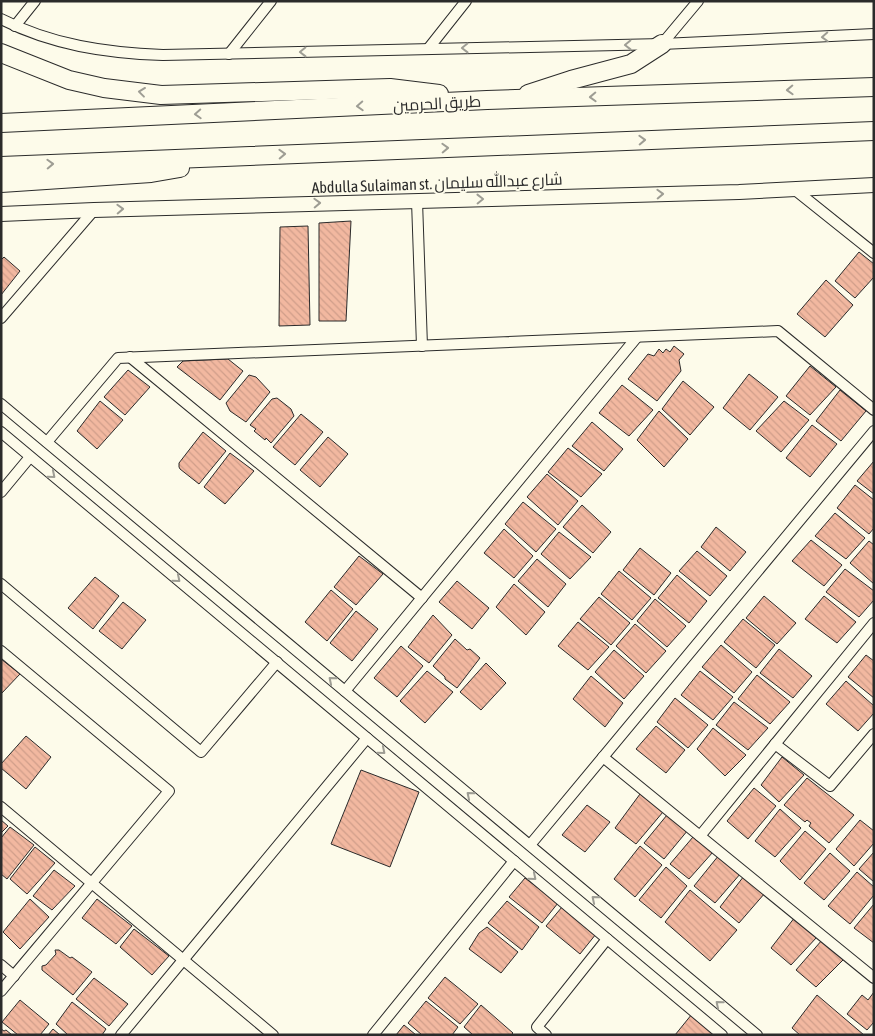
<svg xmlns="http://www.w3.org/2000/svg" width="875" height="1036" viewBox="0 0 875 1036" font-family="'Asap Condensed',Cairo,sans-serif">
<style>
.building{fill:url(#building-back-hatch);stroke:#2b2b2b}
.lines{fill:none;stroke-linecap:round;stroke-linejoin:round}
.street-casing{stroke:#2b2b2b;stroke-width:12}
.secondary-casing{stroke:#2b2b2b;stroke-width:16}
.highway-casing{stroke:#2b2b2b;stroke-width:20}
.street{stroke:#fdfbea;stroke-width:10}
.secondary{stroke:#fdfbea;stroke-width:14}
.highway{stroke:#fdfbea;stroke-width:18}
.oneway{stroke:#9e9d94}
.labels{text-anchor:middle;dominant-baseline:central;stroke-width:4;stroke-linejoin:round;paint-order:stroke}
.street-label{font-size:16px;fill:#2b2b2b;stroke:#fdfbea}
</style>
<defs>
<pattern id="building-back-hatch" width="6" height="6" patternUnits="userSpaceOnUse" patternTransform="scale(1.25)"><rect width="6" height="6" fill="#f2b8a0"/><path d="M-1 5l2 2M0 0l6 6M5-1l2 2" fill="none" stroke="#d09e8a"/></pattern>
</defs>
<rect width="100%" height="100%" fill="#fdfbea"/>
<g class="building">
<polygon points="351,221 346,321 319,321 319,223"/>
<polygon points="308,226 310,325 279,326 280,227"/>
<polygon points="859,252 874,264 874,277 855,298 835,281"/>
<polygon points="4,257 20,271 1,295 1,260"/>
<polygon points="826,280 853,305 825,337 797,314"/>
<polygon points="674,346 684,354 679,360 681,371 657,401 628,379 648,354 654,356 659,349 663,353 666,349 670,352"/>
<polygon points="228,359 243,371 220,400 177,367 183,361"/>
<polygon points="810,366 836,387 810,415 786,396"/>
<polygon points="128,370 150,387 125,415 104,397"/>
<polygon points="749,374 778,397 750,430 723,408"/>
<polygon points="249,375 256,377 270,392 246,422 230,411 226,403"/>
<polygon points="683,381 714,407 690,435 662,409"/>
<polygon points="622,385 653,410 629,436 599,413"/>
<polygon points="840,390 866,411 841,441 816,421"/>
<polygon points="277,398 291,409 294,416 271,443 266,438 265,440 254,431 256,429 250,425 272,399"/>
<polygon points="100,401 123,420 97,449 77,431"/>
<polygon points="784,401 809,420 781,452 756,431"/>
<polygon points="659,411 688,439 664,467 637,440"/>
<polygon points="301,414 323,432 295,465 273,447"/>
<polygon points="592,422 623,449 604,471 572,446"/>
<polygon points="812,425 837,444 810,477 786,458"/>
<polygon points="203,432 226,451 199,484 180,469 179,467 179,463"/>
<polygon points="328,437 348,454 320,487 300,470"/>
<polygon points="568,448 602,474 581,497 548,472"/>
<polygon points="230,453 254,471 225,504 204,487"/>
<polygon points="874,461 874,494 857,481"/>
<polygon points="547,474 578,501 558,525 527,497"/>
<polygon points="855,485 874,500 874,528 869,534 837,508"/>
<polygon points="523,502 556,529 536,552 505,524"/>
<polygon points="582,505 611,532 593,553 563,527"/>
<polygon points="835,513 865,538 846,559 815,536"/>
<polygon points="716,527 746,552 730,571 701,547"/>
<polygon points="504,529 533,556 514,578 484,553"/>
<polygon points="559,532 591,557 570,579 541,554"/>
<polygon points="811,540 842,565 824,586 792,561"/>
<polygon points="869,541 874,545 874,584 850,563"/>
<polygon points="640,548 671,573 654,595 623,570"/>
<polygon points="697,551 727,576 710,596 679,571"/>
<polygon points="359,556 383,574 356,605 334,587"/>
<polygon points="537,559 566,584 548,607 518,581"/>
<polygon points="845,569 874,591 874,600 859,617 826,592"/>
<polygon points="619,571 651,598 632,620 601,594"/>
<polygon points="677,575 707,601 689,623 658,598"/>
<polygon points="95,577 119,596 93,629 68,608"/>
<polygon points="457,581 489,608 472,629 439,602"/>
<polygon points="514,584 545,612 526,635 496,607"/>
<polygon points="331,590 353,609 327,641 305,622"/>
<polygon points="764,596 796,623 777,644 746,618"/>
<polygon points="824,596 856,622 837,643 805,619"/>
<polygon points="599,597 630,623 611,645 580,619"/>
<polygon points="655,599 686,626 667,647 637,621"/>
<polygon points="123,602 146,620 122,649 99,631"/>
<polygon points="356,611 378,629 352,661 330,643"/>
<polygon points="433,615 452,635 429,663 408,647"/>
<polygon points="743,619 775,645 756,668 724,642"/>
<polygon points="578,622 609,647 588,670 558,646"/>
<polygon points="635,624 666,651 646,673 616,646"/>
<polygon points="455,639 467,650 470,649 480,658 457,688 445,679 445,677 433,666"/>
<polygon points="721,645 752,672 734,693 702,667"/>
<polygon points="401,646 423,666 397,697 374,678"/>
<polygon points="779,649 812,676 793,698 760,673"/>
<polygon points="614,650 644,676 624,699 595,672"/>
<polygon points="866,655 874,661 874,698 848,677"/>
<polygon points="1,659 20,674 1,694"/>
<polygon points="486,663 506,683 481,710 460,692"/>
<polygon points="427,671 453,692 425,723 400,701"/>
<polygon points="700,671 733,697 713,720 681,695"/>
<polygon points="757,675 790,702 770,724 738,699"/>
<polygon points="591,676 623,703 605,727 573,699"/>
<polygon points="846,681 874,706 874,713 858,731 826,704"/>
<polygon points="675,698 708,725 688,748 657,722"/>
<polygon points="734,702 768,728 748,750 716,725"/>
<polygon points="656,726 685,750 666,773 636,749"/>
<polygon points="713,728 746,755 725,776 697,749"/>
<polygon points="26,736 51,757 26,789 1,768 1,764"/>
<polygon points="782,757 804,775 779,802 761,785"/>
<polygon points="361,770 419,792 390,867 331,844"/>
<polygon points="807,778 854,815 829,843 809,826 811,823 807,820 805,822 784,805"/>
<polygon points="754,788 776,806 748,839 727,821"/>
<polygon points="640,794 663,812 636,844 615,828"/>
<polygon points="587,805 610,822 585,852 562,835"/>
<polygon points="780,809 801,828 775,857 755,841"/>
<polygon points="667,815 688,830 664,859 644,843"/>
<polygon points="1,820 8,826 1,833"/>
<polygon points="860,820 874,831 874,843 854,866 836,849"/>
<polygon points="10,827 34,845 7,879 1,874 1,838"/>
<polygon points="805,831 826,849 800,880 780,861"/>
<polygon points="693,837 713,852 689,879 670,864"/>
<polygon points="640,846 662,865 635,897 614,879"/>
<polygon points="35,847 55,863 27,894 10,879"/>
<polygon points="874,852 874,882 859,869"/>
<polygon points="830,853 850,871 824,900 804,883"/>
<polygon points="719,855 741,873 715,903 694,886"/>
<polygon points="666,867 687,886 661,918 639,900"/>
<polygon points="54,870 75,886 52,910 33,896"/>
<polygon points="857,872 874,887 874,895 850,924 828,906"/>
<polygon points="744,876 765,893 739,923 720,907"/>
<polygon points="525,878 558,903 542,923 509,897"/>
<polygon points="690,890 737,930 710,961 665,922"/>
<polygon points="30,899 49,917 20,949 3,932"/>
<polygon points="97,899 132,926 116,944 82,918"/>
<polygon points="507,901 539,927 522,950 488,923"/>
<polygon points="874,904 874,943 854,928"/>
<polygon points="562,907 596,934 580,954 546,926"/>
<polygon points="795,917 817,937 791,965 771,948"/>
<polygon points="487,927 518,952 501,973 469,949 479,933"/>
<polygon points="134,929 169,956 152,975 120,947"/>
<polygon points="822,940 844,959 816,987 796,970"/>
<polygon points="55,950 59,950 70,958 72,957 92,972 73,995 42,970 42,966 46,965 56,954"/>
<polygon points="445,977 478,1004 460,1024 428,998"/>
<polygon points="94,978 128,1004 109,1026 76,999"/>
<polygon points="874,992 874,1022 867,1030 847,1014 862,995 868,1000"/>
<polygon points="817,995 864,1035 800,1035 792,1028"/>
<polygon points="20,1000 49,1024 40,1035 18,1035 2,1022"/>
<polygon points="426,1001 458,1027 452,1035 422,1035 408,1023"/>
<polygon points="72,1002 106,1029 102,1035 68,1035 56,1024"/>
<polygon points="481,1005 513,1033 511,1035 473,1035 464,1027"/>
<polygon points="692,1014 716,1033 714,1035 675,1035"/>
<polygon points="404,1025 416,1035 396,1035"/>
<polygon points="1,1029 4,1031 6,1030 12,1035 1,1035"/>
<polygon points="53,1029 60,1035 48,1035"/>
</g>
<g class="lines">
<g class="street-casing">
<g id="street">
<path d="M 1,19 C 52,45 106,53 163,55 L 662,44 L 874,34"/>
<polyline points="15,26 35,1"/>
<polyline points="662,44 698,1"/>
<polyline points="428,49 466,1"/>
<polyline points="229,54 271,1"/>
<polyline points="794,189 874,253"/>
<polyline points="417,201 422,346"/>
<polyline points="1,318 94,210"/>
<polyline points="130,357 422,598"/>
<polyline points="1,404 757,1035"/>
<polyline points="1,432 722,1035"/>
<polyline points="47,442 118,358 778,331 874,410"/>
<polyline points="1,492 30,457"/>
<polyline points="1,584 201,752 277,662"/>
<polyline points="1,651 169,791 1,991"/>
<polyline points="345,691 637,337"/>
<polyline points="775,744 830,786 874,734"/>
<polyline points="603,757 874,978"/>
<polyline points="1,807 273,1035"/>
<polyline points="700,836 874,623"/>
<polyline points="530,845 874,431"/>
<polyline points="1,965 14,976"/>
<polyline points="121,1035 367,738"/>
<polyline points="373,1035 514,861"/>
<polyline points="546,1035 537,1027 607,939"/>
</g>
</g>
<g class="secondary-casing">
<polyline id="secondary" points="1,214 94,210 739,192 874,185"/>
</g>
<g class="highway-casing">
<g id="highway">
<polyline points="1,53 69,80 104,88 161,95 390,88 439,94"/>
<polyline points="528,94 571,80 631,64 662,44"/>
<polyline points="1,123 487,100 874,87"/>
<polyline points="1,166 874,131"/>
<polyline points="1,183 151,173 180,168"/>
</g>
</g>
<use href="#street" class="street"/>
<use href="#secondary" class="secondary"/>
<use href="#highway" class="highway"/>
</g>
<defs><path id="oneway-chevron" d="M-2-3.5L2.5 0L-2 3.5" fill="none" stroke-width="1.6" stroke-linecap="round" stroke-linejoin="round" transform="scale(1.25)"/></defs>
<g class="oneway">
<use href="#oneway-chevron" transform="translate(825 37) rotate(177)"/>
<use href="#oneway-chevron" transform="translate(628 45) rotate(179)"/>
<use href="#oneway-chevron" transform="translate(465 48) rotate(179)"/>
<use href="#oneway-chevron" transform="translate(303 52) rotate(179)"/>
<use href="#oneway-chevron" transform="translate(790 90) rotate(178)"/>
<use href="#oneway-chevron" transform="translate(142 92) rotate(-173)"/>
<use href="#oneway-chevron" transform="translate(593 97) rotate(178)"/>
<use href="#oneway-chevron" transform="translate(360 106) rotate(177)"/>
<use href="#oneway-chevron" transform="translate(198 114) rotate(177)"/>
<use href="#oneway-chevron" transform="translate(642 140) rotate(-2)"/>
<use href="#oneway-chevron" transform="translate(445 148) rotate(-2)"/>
<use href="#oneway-chevron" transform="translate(282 154) rotate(-2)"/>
<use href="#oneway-chevron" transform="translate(50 164) rotate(-2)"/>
<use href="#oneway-chevron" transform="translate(660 194) rotate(-2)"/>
<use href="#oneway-chevron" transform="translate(480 199) rotate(-1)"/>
<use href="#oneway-chevron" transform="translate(317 203) rotate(-2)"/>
<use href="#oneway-chevron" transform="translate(120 209) rotate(-2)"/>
<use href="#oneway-chevron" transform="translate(52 475) rotate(40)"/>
<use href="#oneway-chevron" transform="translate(177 579) rotate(40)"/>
<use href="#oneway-chevron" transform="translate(332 680) rotate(-140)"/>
<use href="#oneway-chevron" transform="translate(382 751) rotate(40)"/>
<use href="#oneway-chevron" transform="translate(470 795) rotate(-140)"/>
<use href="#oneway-chevron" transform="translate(533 877) rotate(40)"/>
<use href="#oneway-chevron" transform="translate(595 899) rotate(-140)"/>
<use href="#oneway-chevron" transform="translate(719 1004) rotate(-140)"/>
</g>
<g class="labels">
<g class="street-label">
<text transform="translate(437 103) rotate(-3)">طريق الحرمين</text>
<text transform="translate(437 183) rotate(-2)">Abdulla Sulaiman st. شارع عبدالله سليمان</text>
</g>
</g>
<rect width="875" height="1036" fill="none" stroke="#2b2b2b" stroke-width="5"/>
</svg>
